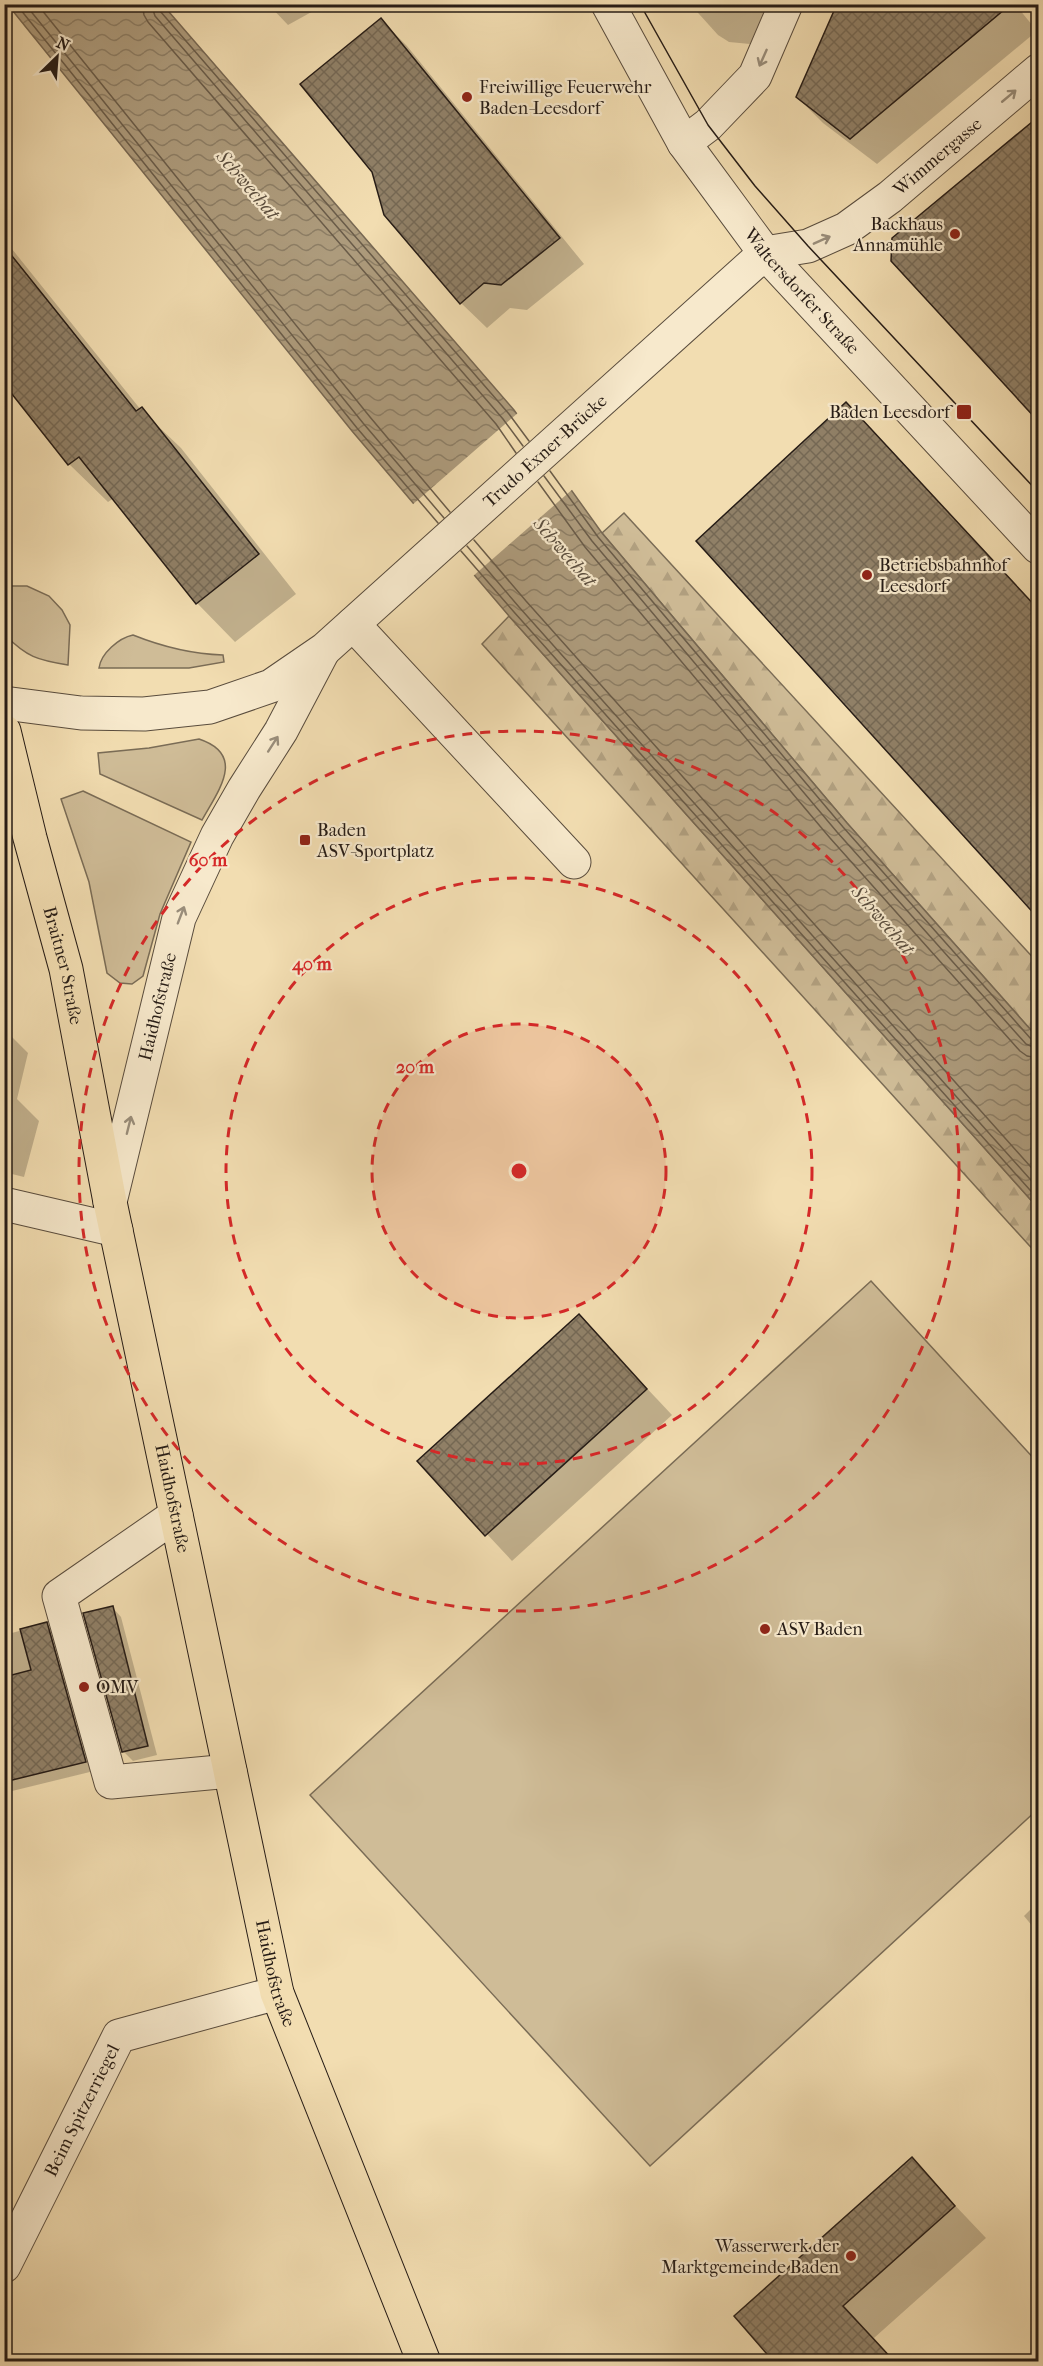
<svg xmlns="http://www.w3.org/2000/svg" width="1043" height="2366" viewBox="0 0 1043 2366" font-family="'IM FELL French Canon',serif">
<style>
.grass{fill:#cfbc97;stroke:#7a6c56;stroke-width:1.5}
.forest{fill:url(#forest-firs);stroke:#7a6c56;stroke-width:1.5}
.water{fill:url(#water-waves);stroke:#776853;stroke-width:1.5}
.pier{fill:#f2ddb1}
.shadow{fill:#0003}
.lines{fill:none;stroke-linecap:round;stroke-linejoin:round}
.shore{stroke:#6a5c49;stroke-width:1.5}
.building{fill:url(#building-cross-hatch);stroke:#261c16;stroke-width:1.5}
.minor-casing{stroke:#594c3d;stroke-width:35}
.major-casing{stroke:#261c16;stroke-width:35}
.minor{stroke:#f7e9cc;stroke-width:33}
.major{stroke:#f2ddb1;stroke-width:33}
.tram{stroke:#261c16;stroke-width:1.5}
.oneway{stroke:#998d7a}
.ring{fill:none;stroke:#d62828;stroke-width:3;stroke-dasharray:10 8}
.poi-dot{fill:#8f2418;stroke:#f7e9cc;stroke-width:2}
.labels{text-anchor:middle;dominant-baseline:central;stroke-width:4.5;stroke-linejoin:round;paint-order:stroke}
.poi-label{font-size:18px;fill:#261c16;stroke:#f7e9cc;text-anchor:start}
.street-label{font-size:18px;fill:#261c16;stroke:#f7e9cc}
.water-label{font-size:20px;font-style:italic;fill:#5c4f3f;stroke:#f7e9cc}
.centre{fill:#d62828;stroke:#f7e9cc;stroke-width:3}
.ring-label{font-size:18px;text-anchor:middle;font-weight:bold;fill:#d62828;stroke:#f7e9cc;stroke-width:4.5;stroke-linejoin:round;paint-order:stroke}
</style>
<defs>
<pattern id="forest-firs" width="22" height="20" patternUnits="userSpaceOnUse" patternTransform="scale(1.5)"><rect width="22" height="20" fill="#cfbc97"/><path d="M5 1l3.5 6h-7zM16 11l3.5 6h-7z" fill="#b2a181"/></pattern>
<pattern id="water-waves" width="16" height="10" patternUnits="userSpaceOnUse" patternTransform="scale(1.5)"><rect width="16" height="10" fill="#ad9b7c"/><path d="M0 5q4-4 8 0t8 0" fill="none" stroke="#8d7e65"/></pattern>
<pattern id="building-cross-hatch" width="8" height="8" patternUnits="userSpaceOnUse" patternTransform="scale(1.5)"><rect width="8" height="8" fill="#908067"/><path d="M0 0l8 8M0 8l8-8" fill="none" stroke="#756854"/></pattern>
</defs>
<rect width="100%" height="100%" fill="#f2ddb1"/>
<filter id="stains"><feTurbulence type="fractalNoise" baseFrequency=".00333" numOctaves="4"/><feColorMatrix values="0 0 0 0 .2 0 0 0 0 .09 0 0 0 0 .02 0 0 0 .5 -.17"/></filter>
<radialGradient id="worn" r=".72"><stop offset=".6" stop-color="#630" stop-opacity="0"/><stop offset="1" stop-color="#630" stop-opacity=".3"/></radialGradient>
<g class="grass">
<path d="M 5,586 L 27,586 L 49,596 L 62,610 L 70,625 L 68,665 C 37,660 27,657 5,635 Z"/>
<path d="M 133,635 C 163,647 190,654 223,655 L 224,662 L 189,668 L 99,668 C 101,653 119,638 133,635 Z"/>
<path d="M 199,739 C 247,755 218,791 202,820 L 100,774 L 98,753 L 149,748 Z"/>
<polygon points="83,791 191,842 160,914 143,976 132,984 120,983 107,973 89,882 61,799"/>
<polygon points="871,1281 1038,1463 1038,1809 650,2166 310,1795"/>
</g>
<g class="forest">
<polygon points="624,513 1038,963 1038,1038 847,823 602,533"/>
<polygon points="509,616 1038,1208 1038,1255 482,644"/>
</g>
<polygon class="water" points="8,5 163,5 514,410 602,533 847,823 1038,1038 1038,1208 509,616 352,431"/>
<polygon class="pier" points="519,412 574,488 472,577 411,506"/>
<g class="shadow">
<polygon points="268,4 326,4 288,25"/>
<polygon points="690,4 768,4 750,44 729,42 718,35"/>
<polygon points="839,4 1015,4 1037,31 877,164 823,123 797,97"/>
<polygon points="381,20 407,46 584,264 527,310 510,308 487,328 461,303 373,172"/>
<polygon points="1038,119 1038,420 893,260 894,239"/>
<polygon points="4,239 141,410 181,448 296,594 235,642 197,603 114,498 108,502 69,464 4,383"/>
<polygon points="846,404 1038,608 1038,916 698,541"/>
<polygon points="4,1029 28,1053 17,1099 39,1121 24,1177 4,1172"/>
<polygon points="579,1316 672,1415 512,1561 419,1461"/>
<polygon points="112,1607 121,1617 157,1755 133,1761 124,1752"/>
<polygon points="46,1624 56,1633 94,1771 4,1793 4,1635"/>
<polygon points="1038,1902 1038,1933 1024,1916"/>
<polygon points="912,2160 986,2238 874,2338 895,2362 775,2362 736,2317"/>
</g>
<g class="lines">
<g class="shore">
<polyline points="16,4 357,428 438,523"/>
<polyline points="25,4 363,423 444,518"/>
<polyline points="37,4 370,417 450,512"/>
<polyline points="142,4 144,15 148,22 496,424 516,453"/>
<polyline points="151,4 155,16 503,419 523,446"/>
<polyline points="159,4 160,11 509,414 529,441"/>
<polyline points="550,471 598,537 843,827 1031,1039 1038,1042"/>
<polyline points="544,476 592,541 837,832 1026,1044 1038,1049"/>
<polyline points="538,482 585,547 830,838 1020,1051 1027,1056 1038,1058"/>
<polyline points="474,540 526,601 1038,1175"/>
<polyline points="467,546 519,607 1038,1188"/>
<polyline points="461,551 514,612 1038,1199"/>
</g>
</g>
<g class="building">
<polygon points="837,4 1011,4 850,139 796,97"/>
<polygon points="381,18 560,238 501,285 484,283 460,304 384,215 372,172 300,84"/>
<polygon points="1038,117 1038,421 891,261 892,238"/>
<polygon points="4,246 136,411 142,407 259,554 196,604 79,457 68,465 4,384"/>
<polygon points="846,402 1038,609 1038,918 696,541"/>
<polygon points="579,1314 647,1389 485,1536 417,1461"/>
<polygon points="113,1606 148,1746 122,1752 83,1613"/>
<polygon points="47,1622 86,1762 4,1782 4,1677 31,1670 20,1629"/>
<polygon points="912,2157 955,2206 843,2306 894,2361 773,2361 734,2316"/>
</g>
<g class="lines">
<g class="minor-casing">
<g id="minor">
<path id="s1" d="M 608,4 L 684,143 L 765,253 L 1038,547"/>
<polyline points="684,143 708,125 755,76 786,4"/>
<path id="s2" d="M 765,253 L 808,246 L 846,229 L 890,197 L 1038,71"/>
<polyline points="353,624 574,862"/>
<path id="s3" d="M 4,703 L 81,713 L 144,714 L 210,707 L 271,686 L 325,649 L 765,253"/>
<path id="s4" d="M 110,1202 L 179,918 L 217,836 L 244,789 L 281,731 L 322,653"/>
<polyline points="4,1204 116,1230"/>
<polyline points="176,1515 59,1596 111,1782 230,1771"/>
<path id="s5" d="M 4,2266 L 119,2036 L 277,1993"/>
</g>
</g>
<g class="major-casing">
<g id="major">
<path id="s6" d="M 4,731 L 30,838 L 66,969 L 110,1202 L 277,1993 L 424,2362"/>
</g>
</g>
<use href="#minor" class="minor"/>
<use href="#major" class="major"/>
<polyline class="tram" points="640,4 708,125 755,186 808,246 1038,492"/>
</g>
<defs><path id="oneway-shaft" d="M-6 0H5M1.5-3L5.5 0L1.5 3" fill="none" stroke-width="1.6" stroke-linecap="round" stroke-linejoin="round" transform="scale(1.5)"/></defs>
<g class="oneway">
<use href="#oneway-shaft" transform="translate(763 58) rotate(114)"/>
<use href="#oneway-shaft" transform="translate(1009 96) rotate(-40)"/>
<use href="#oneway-shaft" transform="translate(822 240) rotate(-24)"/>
<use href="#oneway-shaft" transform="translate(273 744) rotate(-57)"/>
<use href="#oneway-shaft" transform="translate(181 915) rotate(-69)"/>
<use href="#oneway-shaft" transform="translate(129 1125) rotate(-76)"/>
</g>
<circle cx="519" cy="1171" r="147" fill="#d62828" fill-opacity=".12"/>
<g class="ring">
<circle cx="519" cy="1171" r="147"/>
<circle cx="519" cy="1171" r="293"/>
<circle cx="519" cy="1171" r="440"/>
</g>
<g class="poi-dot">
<circle cx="467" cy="97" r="6"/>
<circle cx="955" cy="234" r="6"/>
<rect x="956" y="404" width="16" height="16" rx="3"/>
<circle cx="867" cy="575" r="6"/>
<rect x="299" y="834" width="12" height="12" rx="3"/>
<circle cx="765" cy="1629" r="6"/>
<circle cx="84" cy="1687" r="6"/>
<circle cx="851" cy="2256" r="6"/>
</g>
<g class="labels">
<g class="poi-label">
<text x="479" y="87">Freiwillige Feuerwehr<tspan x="479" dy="21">Baden-Leesdorf</tspan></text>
<text x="943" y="224" text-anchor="end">Backhaus<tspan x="943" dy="21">Annamühle</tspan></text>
<text x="950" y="412" text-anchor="end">Baden Leesdorf</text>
<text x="879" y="565">Betriebsbahnhof<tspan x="879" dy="21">Leesdorf</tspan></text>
<text x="317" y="830">Baden<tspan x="317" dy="21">ASV-Sportplatz</tspan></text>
<text x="777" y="1629">ASV Baden</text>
<text x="96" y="1687">OMV</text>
<text x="839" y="2246" text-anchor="end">Wasserwerk der<tspan x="839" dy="21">Marktgemeinde Baden</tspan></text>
</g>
<g class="street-label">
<text stroke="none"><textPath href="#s2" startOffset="202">Wimmergasse</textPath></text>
<text stroke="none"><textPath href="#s1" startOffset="348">Waltersdorfer Straße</textPath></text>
<text stroke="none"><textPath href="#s3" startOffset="633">Trudo Exner-Brücke</textPath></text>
<text stroke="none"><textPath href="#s6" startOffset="242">Braitner Straße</textPath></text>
<text stroke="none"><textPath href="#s4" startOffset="201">Haidhofstraße</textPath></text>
<text stroke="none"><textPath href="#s6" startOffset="786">Haidhofstraße</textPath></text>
<text stroke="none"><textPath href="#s6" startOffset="1272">Haidhofstraße</textPath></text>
<text stroke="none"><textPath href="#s5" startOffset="174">Beim Spitzerriegel</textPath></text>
</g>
<g class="water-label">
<text transform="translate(248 185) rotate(49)">Schwechat</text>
<text transform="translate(565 552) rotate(49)">Schwechat</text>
<text transform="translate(883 920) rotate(49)">Schwechat</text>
</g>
</g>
<circle cx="519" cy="1171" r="9" class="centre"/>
<g class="ring-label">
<text x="208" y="866">60 m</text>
<text x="312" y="970">40 m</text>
<text x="415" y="1073">20 m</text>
</g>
<rect width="1043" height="2366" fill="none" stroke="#f2ddb1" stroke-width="24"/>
<rect x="6" y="6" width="1031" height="2354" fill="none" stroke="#261c16" stroke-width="3"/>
<rect x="12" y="12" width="1019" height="2342" fill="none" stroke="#261c16" stroke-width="1.5"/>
<g transform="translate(57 57) rotate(25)" stroke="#f7e9cc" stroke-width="4.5" paint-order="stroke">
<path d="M0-4.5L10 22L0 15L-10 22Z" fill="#261c16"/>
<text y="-9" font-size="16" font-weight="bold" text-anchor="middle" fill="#261c16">N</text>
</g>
<rect width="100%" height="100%" filter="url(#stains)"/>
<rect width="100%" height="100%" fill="url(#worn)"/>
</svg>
